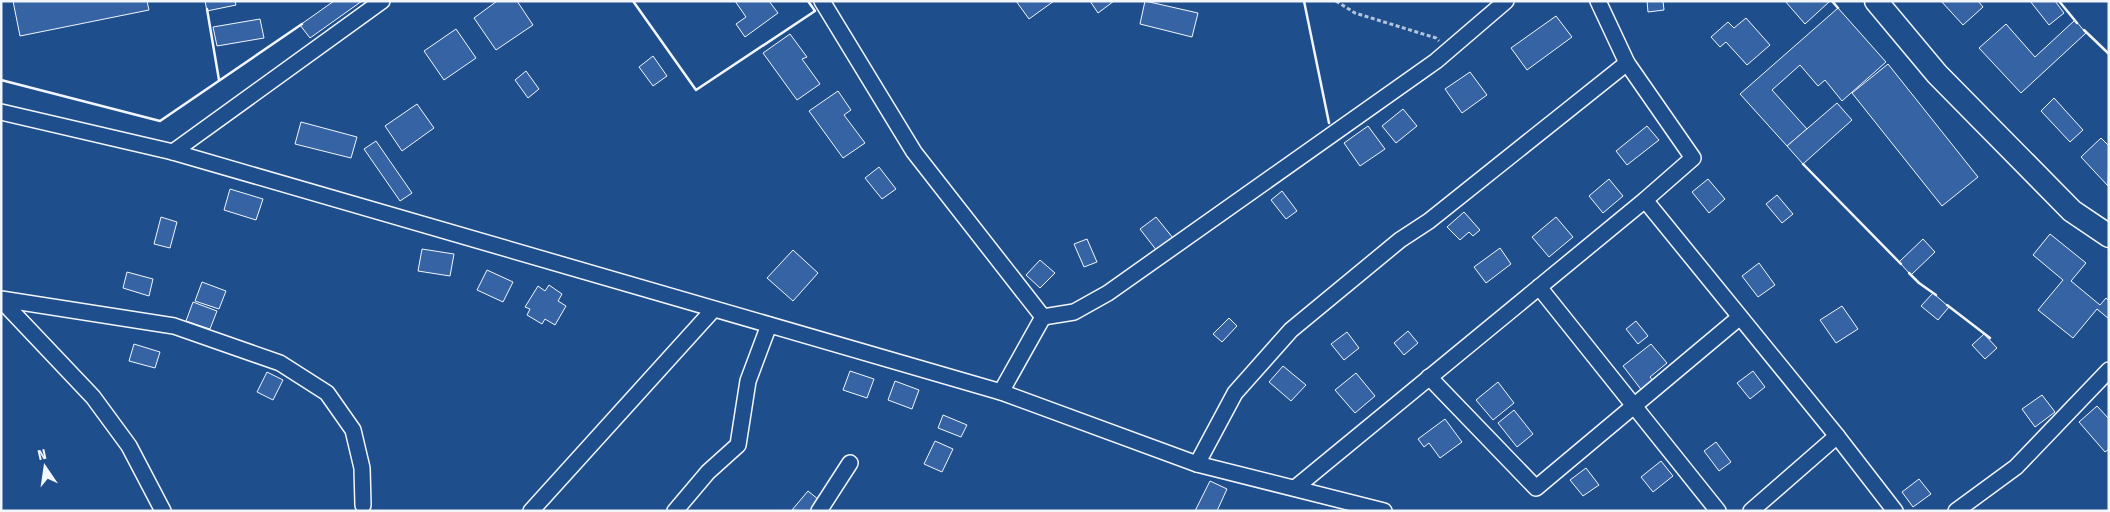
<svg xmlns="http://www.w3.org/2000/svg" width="2110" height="512" viewBox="0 0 2110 512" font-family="'Fira Sans Condensed',sans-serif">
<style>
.building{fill:#3563a3;stroke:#f2f6ff}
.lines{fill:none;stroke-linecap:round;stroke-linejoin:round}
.street-casing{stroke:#f2f6ff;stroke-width:18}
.primary-casing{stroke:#f2f6ff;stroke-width:25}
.path{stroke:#b3c4dc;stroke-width:3;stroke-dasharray:4 2.5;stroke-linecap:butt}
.street{stroke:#1f4e8c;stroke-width:15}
.primary{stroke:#1f4e8c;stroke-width:22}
.wall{stroke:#f2f6ff;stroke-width:2.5}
</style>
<rect width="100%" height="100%" fill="#1f4e8c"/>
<g class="building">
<polygon points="13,1 147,1 149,10 20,36"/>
<polygon points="205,1 235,1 236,5 207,11"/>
<polygon points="334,1 362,1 310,38 300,25"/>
<polygon points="497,1 517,1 533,25 496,50 474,18"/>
<polygon points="735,1 769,1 778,13 745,37 736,24 746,17"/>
<polygon points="1016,1 1054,1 1029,19"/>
<polygon points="1090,1 1114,1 1098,13"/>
<polygon points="1145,1 1198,13 1192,37 1140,24"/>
<polygon points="1647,1 1663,1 1664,10 1648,12"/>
<polygon points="1785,1 1830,1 1805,24"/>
<polygon points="1941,1 1978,1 1983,7 1963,25"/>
<polygon points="2030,1 2055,1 2064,13 2049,25"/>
<polygon points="1838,8 1886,62 1842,101 1825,80 1818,86 1800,65 1772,90 1807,129 1787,146 1740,94"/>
<polygon points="1556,16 1572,37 1527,70 1511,48"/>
<polygon points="1746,18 1770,45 1747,65 1726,42 1720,47 1711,37 1728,22 1734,28"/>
<polygon points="260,19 264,38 217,46 213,27"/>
<polygon points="2075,20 2086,33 2021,93 1979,48 2006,24 2035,57"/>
<polygon points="456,29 476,58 444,80 424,51"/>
<polygon points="790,34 807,57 802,59 820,84 797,100 763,53"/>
<polygon points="653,56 667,76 653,86 639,67"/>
<polygon points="1888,64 1978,177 1942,206 1852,93"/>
<polygon points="526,71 539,89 528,98 515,80"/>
<polygon points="1470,72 1487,95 1462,113 1445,89"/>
<polygon points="838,91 851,110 844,115 865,143 843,158 809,111"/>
<polygon points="2054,98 2083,130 2070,142 2041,111"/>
<polygon points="1837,103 1852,120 1803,164 1787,146"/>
<polygon points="417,104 434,128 402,151 385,126"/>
<polygon points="1403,109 1417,126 1396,143 1382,126"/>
<polygon points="301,122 357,137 351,158 295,144"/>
<polygon points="1368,126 1385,149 1360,166 1344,143"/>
<polygon points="1647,126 1659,140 1627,165 1616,151"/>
<polygon points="2101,138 2109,146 2108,186 2081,157"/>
<polygon points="376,141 412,193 400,201 364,149"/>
<polygon points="879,167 896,189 882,199 865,178"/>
<polygon points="1609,179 1623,196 1603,213 1589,196"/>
<polygon points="1708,179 1725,199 1709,213 1692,192"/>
<polygon points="230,189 263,199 256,220 224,210"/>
<polygon points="1282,191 1297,211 1286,219 1271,200"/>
<polygon points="1777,195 1793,214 1782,223 1766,204"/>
<polygon points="1464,212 1480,230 1473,236 1469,232 1460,240 1447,227"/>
<polygon points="161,217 177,222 170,248 154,244"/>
<polygon points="1156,217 1173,238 1157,251 1140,229"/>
<polygon points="1556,217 1573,237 1549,257 1532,237"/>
<polygon points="2050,234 2086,263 2071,281 2100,305 2106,298 2109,301 2109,319 2097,309 2073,338 2038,310 2063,280 2033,255"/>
<polygon points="1087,239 1097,262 1084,267 1074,244"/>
<polygon points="1923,239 1935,252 1911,275 1899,262"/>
<polygon points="1500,248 1511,264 1486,283 1474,267"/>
<polygon points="422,249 454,254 450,276 418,271"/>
<polygon points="793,250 818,273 793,301 767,278"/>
<polygon points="1040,260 1055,273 1040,288 1026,275"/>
<polygon points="1759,263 1775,285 1758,297 1742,276"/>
<polygon points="487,270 513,282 503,302 477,290"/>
<polygon points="127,272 153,279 149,296 123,288"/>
<polygon points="202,282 226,291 219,309 195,301"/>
<polygon points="549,285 562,294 558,301 566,306 555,325 545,319 542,324 527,315 530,309 525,307 538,286 545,291"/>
<polygon points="1933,293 1949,307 1938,320 1921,306"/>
<polygon points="193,302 217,311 210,329 186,321"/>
<polygon points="1842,306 1858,329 1836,343 1820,320"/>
<polygon points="1229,318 1237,326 1222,342 1213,334"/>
<polygon points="1636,321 1648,336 1638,344 1626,329"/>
<polygon points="1408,331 1418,343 1404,355 1394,343"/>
<polygon points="1347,332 1359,348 1344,360 1331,344"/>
<polygon points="1984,334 1997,348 1985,359 1972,345"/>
<polygon points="134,344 160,352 155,368 129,361"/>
<polygon points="1651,344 1667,363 1650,377 1655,383 1643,392 1623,366"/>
<polygon points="1283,366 1306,385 1291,401 1269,382"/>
<polygon points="850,371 874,379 867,398 843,390"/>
<polygon points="1753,371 1765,387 1750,399 1737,383"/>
<polygon points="267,372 283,380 273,400 257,392"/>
<polygon points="1356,373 1375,396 1355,413 1335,390"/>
<polygon points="895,381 919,390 912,409 888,400"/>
<polygon points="1498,382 1514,403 1493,420 1476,400"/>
<polygon points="2042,395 2055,412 2035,427 2022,409"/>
<polygon points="2097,406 2109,419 2109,449 2105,452 2079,422"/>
<polygon points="1514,410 1533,434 1517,447 1498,423"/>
<polygon points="943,415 967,425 961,437 938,428"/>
<polygon points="1445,419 1462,442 1440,458 1429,443 1424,447 1418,439"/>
<polygon points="935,441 953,449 942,472 924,464"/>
<polygon points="1716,442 1731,462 1719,471 1704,451"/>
<polygon points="1661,461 1673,476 1653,492 1641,477"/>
<polygon points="1586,468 1599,485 1583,496 1570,480"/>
<polygon points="1919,479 1931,494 1913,507 1902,492"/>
<polygon points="1210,481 1227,489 1217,511 1195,511"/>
<polygon points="808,491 819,500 810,511 792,510"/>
</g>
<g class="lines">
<g class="street-casing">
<g id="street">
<polyline points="822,1 914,152 1043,317 1074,312 1108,293 1436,61 1506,1"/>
<polyline points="1,112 173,152 1001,392 1197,464 1384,511"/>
<polyline points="173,152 382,1"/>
<polyline points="1645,200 1837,436 1895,511"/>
<polyline points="1539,287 1718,511"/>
<polyline points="1,299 174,326 280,363 327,393 353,430 362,468 363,505"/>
<polyline points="1,300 93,397 129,446 163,511"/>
<polyline points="1429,377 1536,488 1740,317"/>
<polyline points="1001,392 1043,317"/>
<polyline points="1197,464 1235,393 1291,330 1400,240 1429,221 1627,63"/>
<polyline points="1295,488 1645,200 1693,158 1627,63 1598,1"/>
<polyline points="531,511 713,310"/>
<polyline points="675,511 708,472 738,445 748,381 769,325"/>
<polyline points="819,511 850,463"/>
<polyline points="1751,511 1837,436"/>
<polyline points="1956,511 2016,467 2109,370"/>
</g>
</g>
<g class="primary-casing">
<polyline id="primary" points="1876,1 1937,74 2072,211 2109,236"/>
</g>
<polyline class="path" points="1336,1 1355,13 1436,38 1439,41"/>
<use href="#street" class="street"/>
<use href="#primary" class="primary"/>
<g class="wall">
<polyline points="633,1 696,90 815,11 808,1"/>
<polyline points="1304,1 1329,123"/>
<polyline points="1832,1 1838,8"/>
<polyline points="2059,1 2077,23"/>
<polyline points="207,9 219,80"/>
<polyline points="2084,30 2109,54"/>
<polyline points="1,80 160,121 302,24"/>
<polyline points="1803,164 1901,264"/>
<polyline points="1909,273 1919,283 1936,295"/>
<polyline points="1947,305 1990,338"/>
</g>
</g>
<rect width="2110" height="512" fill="none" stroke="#f2f6ff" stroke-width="5"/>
<g transform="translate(45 467) rotate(347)" stroke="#1f4e8c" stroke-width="4" paint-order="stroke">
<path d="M0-4L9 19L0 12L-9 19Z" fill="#f2f6ff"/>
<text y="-8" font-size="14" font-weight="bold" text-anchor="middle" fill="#f2f6ff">N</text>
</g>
</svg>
